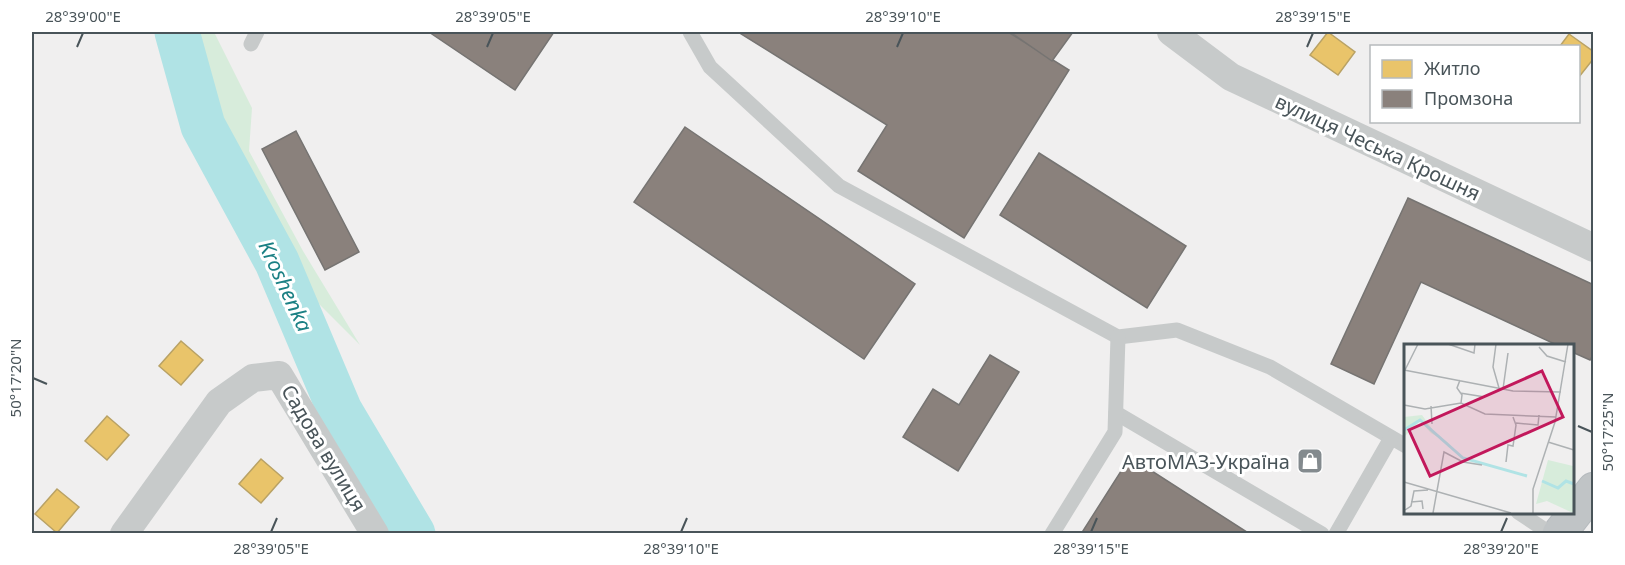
<svg xmlns="http://www.w3.org/2000/svg" width="1625" height="565" viewBox="0 0 1625 565" font-family="'Noto Sans',sans-serif">
<style>
.green{fill:#d7ecdb}
.homes{fill:#e9c46a;stroke:#b9a265;stroke-width:1.5}
.industry{fill:#8a817c;stroke:#767472;stroke-width:1.5}
.lines{fill:none;stroke-linecap:round;stroke-linejoin:round}
.river{stroke:#b0e3e5;stroke-width:45}
.trunk-casing{stroke:#b5babe;stroke-width:35}
.service{stroke:#c7caca;stroke-width:15}
.minor{stroke:#c7caca;stroke-width:28}
.trunk{stroke:#c0c4c6;stroke-width:33}
.ticks{fill:none;stroke:#495459;stroke-width:2}
.labels{text-anchor:middle;dominant-baseline:central;stroke-width:6;stroke-linejoin:round;paint-order:stroke}
.street-label{font-size:20px;fill:#495459;stroke:#fff}
.poi-label{font-size:20px;fill:#495459;stroke:#fff;text-anchor:end}
.water-label{font-size:21px;font-style:italic;fill:#1b8084;stroke:#fff}
.inset-river{fill:none;stroke:#b0e3e5;stroke-width:3}
.inset-road{fill:none;stroke:#adb1b3;stroke-width:1.5}
.view{fill:#c2185b;fill-opacity:0.15;stroke:#c2185b;stroke-width:3}
.inset-edge{fill:none;stroke:#495459;stroke-width:3}
.neatline{fill:none;stroke:#495459;stroke-width:2}
.ticks-label{font-size:15px;text-anchor:middle;fill:#495459}
</style>
<rect width="100%" height="100%" fill="#f0efef"/>
<polygon class="green" points="177,32 214,32 252,108 249,151 303,251 360,345 277,262 203,126"/>
<g class="homes">
<polygon points="1328,32 1355,52 1338,75 1310,55"/>
<polygon points="1569,34 1594,52 1594,58 1579,77 1578,46 1560,46"/>
<polygon points="181,341 203,360 181,385 159,366"/>
<polygon points="107,416 129,435 107,460 85,441"/>
<polygon points="261,459 283,478 261,503 239,484"/>
<polygon points="57,489 79,507 57,533 35,514"/>
</g>
<g class="industry">
<polygon points="429,32 554,32 515,90"/>
<polygon points="738,32 1008,32 1069,70 964,238 858,171 887,125"/>
<polygon points="1010,32 1073,32 1052,61"/>
<polygon points="685,127 915,284 864,359 634,202"/>
<polygon points="296,131 359,252 325,270 262,149"/>
<polygon points="1039,153 1186,246 1147,308 1000,215"/>
<polygon points="1408,198 1594,285 1594,353 1590,360 1572,352 1572,346 1559,346 1421,282 1374,384 1331,364"/>
<polygon points="990,355 1019,372 958,471 903,437 933,389 959,405"/>
<polygon points="1130,457 1250,534 1081,534"/>
</g>
<g class="lines">
<polyline class="river" points="177,32 203,126 277,262 340,411 413,534"/>
<g class="trunk-casing">
<polyline id="trunk" points="1559,534 1594,489"/>
</g>
<g class="service">
<polyline points="690,32 710,67 839,186 1118,337 1177,330 1270,367 1406,446"/>
<polyline points="251,44 257,32"/>
<polyline points="1116,413 1322,534"/>
<polyline points="1518,512 1551,534"/>
<polyline points="1052,534 1115,432 1118,337"/>
<polyline points="1336,534 1391,438"/>
</g>
<g class="minor">
<polyline points="1171,32 1231,77 1594,248"/>
<polyline points="124,534 219,402 253,378 279,375 375,534"/>
</g>
<use href="#trunk" class="trunk"/>
</g>
<path class="ticks" d="M 77,47 L 83,33M 487,47 L 493,33M 897,47 L 903,33M 1307,47 L 1313,33M 33,378 L 47,384M 1578,426 L 1592,432M 271,532 L 277,518M 681,532 L 687,518M 1091,532 L 1097,518M 1501,532 L 1507,518"/>
<defs>
<g id="shop-square" transform="scale(1.35)"><rect x="-9" y="-9" width="18" height="18" rx="4" fill="#838a8e" stroke="#fff"/><path d="M-5-2.5h2.3a2.7 3.5 0 0 1 5.4 0H5L5.5 6h-11ZM-1.5-2.5h3a1.5 2.3 0 0 0-3 0Z" fill="#fff"/></g>
</defs>
<g fill-rule="evenodd">
<use href="#shop-square" x="1310" y="461"/>
</g>
<g class="labels">
<g class="street-label">
<text transform="translate(1378 147) rotate(25)">вулиця Чеська Крошня</text>
<text transform="translate(324 448) rotate(59)">Садова вулиця</text>
</g>
<g class="poi-label">
<text x="1290" y="461">АвтоМАЗ-Україна</text>
</g>
<g class="water-label">
<text transform="translate(286 286) rotate(65)">Kroshenka</text>
</g>
</g>
<g transform="translate(1404 344)">
<rect width="170" height="170" fill="#f0efef"/>
<path d="M 18,71 L 31,89 L 47,101 L 27,89 L 16,77 L 0,93 L 0,73 ZM 144,116 L 169,122 L 169,169 L 143,157 L 132,160 Z" fill="#d7ecdb"/>
<path class="inset-river" d="M 0,86 L 16,76 L 59,114 L 123,132M 138,137 L 154,144 L 162,137 L 170,140"/>
<path class="inset-road" d="M 44,0 L 70,9 L 71,0M 92,0 L 89,23 L 95,44M 135,3 L 143,12 L 162,18M 0,26 L 109,47 L 157,48M 1,26 L 14,0M 56,36 L 53,44 L 58,51 L 57,59M 99,45 L 104,9M 56,49 L 81,53M 0,61 L 21,65 L 57,59 L 81,70 L 152,73M 27,62 L 28,80M 112,79 L 134,81 L 135,71M 144,98 L 170,106M 102,118 L 104,101 L 109,102 L 112,81 L 109,73M 0,138 L 107,169M 7,158 L 18,157 L 19,165M 1,166 L 7,162 L 10,147 L 24,146M 29,169 L 40,108 L 59,118 L 78,121M 129,169 L 129,145 L 151,78 L 164,0"/>
<path class="view" d="M 138,27 L 159,73 L 26,132 L 5,86 Z"/>
<rect width="170" height="170" class="inset-edge"/>
</g>
<rect width="1625" height="565" fill="none" stroke="#ffffff" stroke-width="66"/>
<rect x="1370" y="45" width="210" height="78" fill="#ffffff" stroke="#b6bbbd" stroke-width="1.5"/>
<rect x="1382" y="60" width="30" height="18" fill="#e9c46a" stroke="#b6bbbd" stroke-width="1.5"/>
<text x="1424" y="75" font-size="18" fill="#495459">Житло</text>
<rect x="1382" y="90" width="30" height="18" fill="#8a817c" stroke="#b6bbbd" stroke-width="1.5"/>
<text x="1424" y="105" font-size="18" fill="#495459">Промзона</text>
<rect x="33" y="33" width="1559" height="499" class="neatline"/>
<g class="ticks-label">
<text x="83" y="22">28°39'00"E</text>
<text x="493" y="22">28°39'05"E</text>
<text x="903" y="22">28°39'10"E</text>
<text x="1313" y="22">28°39'15"E</text>
<text transform="translate(16 378) rotate(-90)" y="5">50°17'20"N</text>
<text transform="translate(1608 432) rotate(-90)" y="5">50°17'25"N</text>
<text x="271" y="554">28°39'05"E</text>
<text x="681" y="554">28°39'10"E</text>
<text x="1091" y="554">28°39'15"E</text>
<text x="1501" y="554">28°39'20"E</text>
</g>
</svg>
